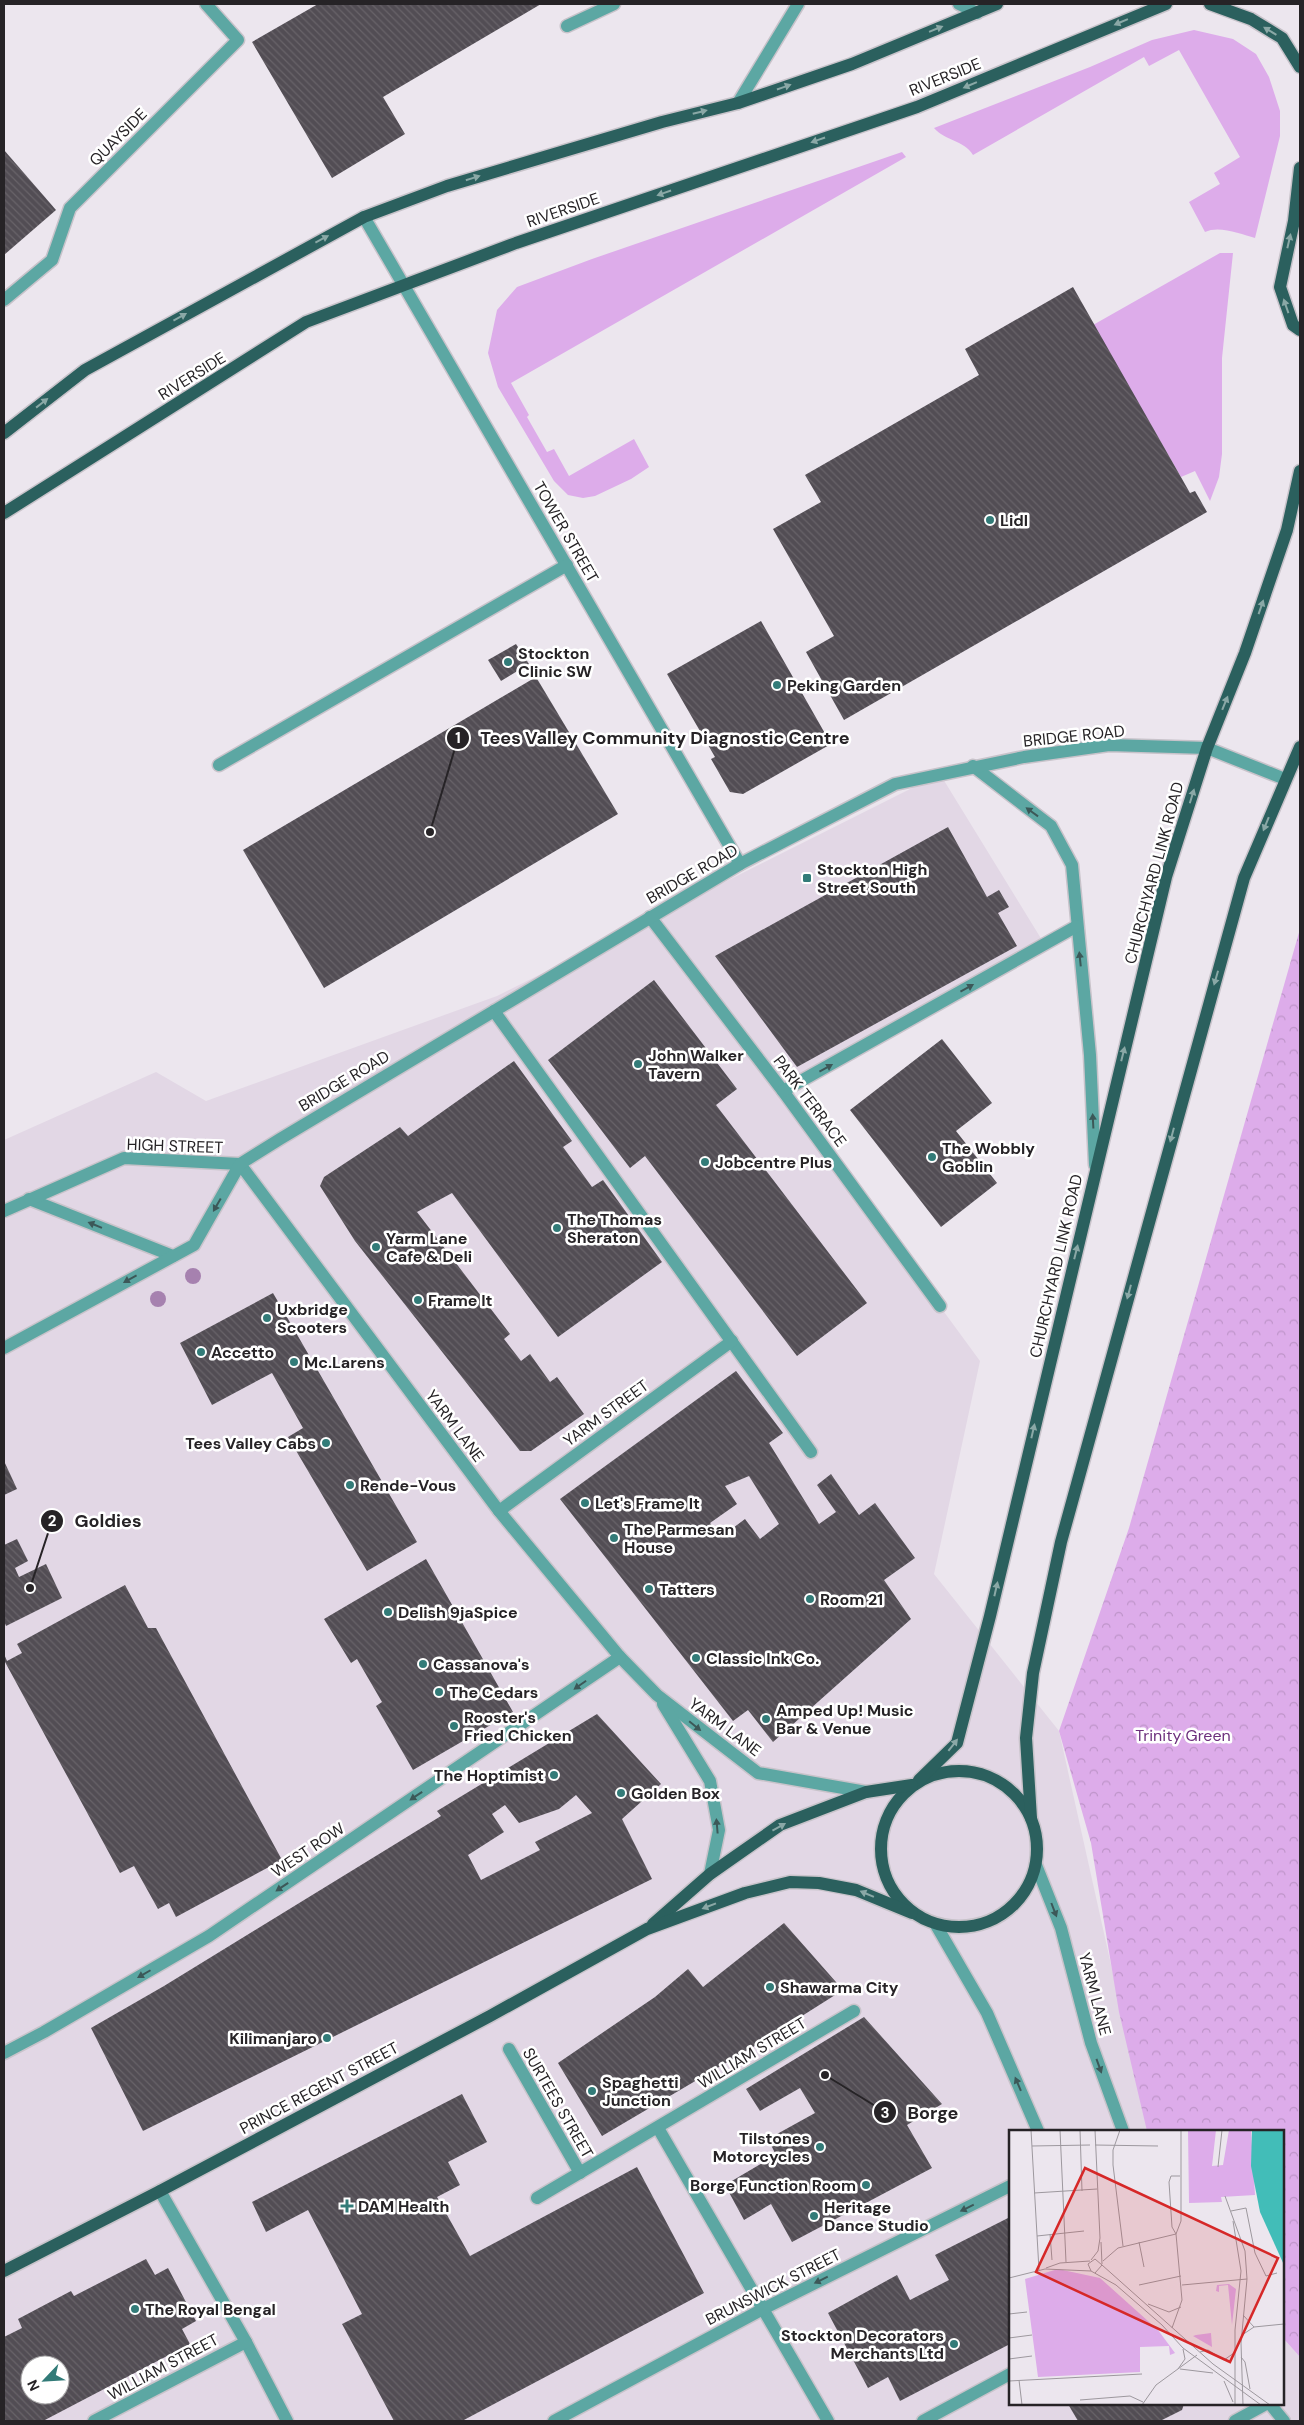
<svg xmlns="http://www.w3.org/2000/svg" width="1304" height="2425" viewBox="0 0 1304 2425" font-family="'DM Sans',sans-serif">
<style>
.built{fill:#e2d7e5;fill-rule:evenodd}
.grass{fill:#ddacea}
.forest{fill:url(#forest-crowns)}
.building{fill:url(#building-back-hatch);fill-rule:evenodd}
.lines{fill:none;stroke-linecap:round;stroke-linejoin:round}
.minor-casing{stroke:#c8c3ca;stroke-width:15}
.major-casing{stroke:#c8c3ca;stroke-width:15}
.minor{stroke:#5ca7a3;stroke-width:12}
.major{stroke:#2b605e;stroke-width:12}
.tree{fill:#a681af}
.oneway{fill:#8aa8a6}
.oneway2{fill:#3c5858}
.poi-dot{fill:#327b78;stroke:#fff;stroke-width:2}
.labels{text-anchor:middle;dominant-baseline:central;stroke-width:5;stroke-linejoin:round;paint-order:stroke}
.street-label{font-size:16px;fill:#262326;stroke:#fff}
.poi-label{font-size:16px;font-weight:bold;fill:#262326;stroke:#fff;text-anchor:start}
.park-label{font-size:16px;fill:#6c2f7c;stroke:#fff}
.inset-road{fill:none;stroke:#9d989e;stroke-width:1}
.view{fill:#d62828;fill-opacity:0.15;stroke:#d62828;stroke-width:2.5}
.inset-edge{fill:none;stroke:#262326;stroke-width:2.5}
.leader{fill:none;stroke:#262326;stroke-width:2}
.callout-dot{fill:#262326;stroke:#fff;stroke-width:2}
.mark-label{font-size:15px;text-anchor:middle;font-weight:bold;fill:#fff}
.callout-label{font-size:18px;text-anchor:middle;font-weight:bold;fill:#262326;stroke:#fff;stroke-width:5;stroke-linejoin:round;paint-order:stroke}
</style>
<defs>
<pattern id="forest-crowns" width="20" height="18" patternUnits="userSpaceOnUse" patternTransform="scale(1.25)"><rect width="20" height="18" fill="#ddacea"/><path d="M2 6a3 3 0 1 1 6 0M12 15a3 3 0 1 1 6 0" fill="none" stroke="#be94c9"/></pattern>
<pattern id="building-back-hatch" width="6" height="6" patternUnits="userSpaceOnUse" patternTransform="scale(1.25)"><rect width="6" height="6" fill="#524d54"/><path d="M-1 5l2 2M0 0l6 6M5-1l2 2" fill="none" stroke="#686369"/></pattern>
</defs>
<rect width="100%" height="100%" fill="#ece6ee"/>
<path class="built" d="M 940,774 L 1045,945 L 783,1092 L 980,1361 L 934,1574 L 1059,1731 L 1148,2131 L 1010,2131 L 1010,2404 L 1283,2404 L 1283,2338 L 1300,2357 L 1300,2421 L 4,2421 L 4,1140 L 156,1072 L 206,1101 L 497,996 ZM 30,2365 L 60,2365 L 60,2395 L 30,2395 Z"/>
<g class="grass">
<path d="M 1194,30 L 1233,39 L 1256,54 L 1269,77 L 1280,111 L 1280,136 L 1255,238 C 1241,234 1219,225 1205,232 L 1189,202 L 1220,184 L 1214,173 L 1240,157 L 1179,50 L 1149,66 L 1144,57 L 973,155 C 964,140 945,141 934,128 L 1090,67 L 1152,40 Z"/>
<polygon points="902,152 906,157 511,383 529,415 527,417 547,452 554,449 569,476 634,439 649,467 631,479 595,496 583,498 568,495 554,481 498,387 488,353 497,310 517,287 592,259"/>
<polygon points="1220,253 1233,253 1222,358 1222,454 1219,477 1210,501 1195,471 1181,477 1093,325"/>
</g>
<polygon class="forest" points="1300,929 1300,2357 1283,2338 1283,2131 1147,2131 1119,2012 1091,1843 1059,1731 1129,1528"/>
<g class="building">
<polygon points="318,4 541,4 383,97 405,134 332,178 252,42"/>
<polygon points="4,150 56,210 4,255"/>
<polygon points="1073,287 1190,493 1195,491 1207,512 844,720 806,652 834,636 773,529 821,502 805,475 979,375 965,349"/>
<polygon points="761,621 831,744 743,794 730,792 711,759 715,757 667,674"/>
<polygon points="516,644 529,664 501,681 488,660"/>
<polygon points="536,677 618,814 324,988 243,850"/>
<polygon points="948,827 987,897 999,890 1009,907 998,913 1017,946 797,1067 715,956"/>
<polygon points="654,980 737,1089 716,1105 867,1303 797,1356 645,1156 630,1168 548,1060"/>
<polygon points="942,1039 992,1103 956,1131 997,1183 941,1227 850,1110"/>
<polygon points="514,1061 572,1141 563,1147 592,1187 603,1180 662,1262 558,1337 452,1193 417,1212 510,1334 504,1339 521,1361 530,1354 550,1382 557,1377 584,1414 531,1451 520,1451 355,1241 320,1186 324,1177 400,1127 408,1136"/>
<polygon points="273,1293 417,1542 367,1571 288,1437 303,1428 272,1373 212,1405 180,1343"/>
<path d="M 736,1371 L 783,1433 L 769,1443 L 819,1524 L 836,1512 L 817,1485 L 831,1474 L 859,1515 L 875,1503 L 915,1558 L 884,1580 L 911,1619 L 773,1742 L 748,1710 L 733,1721 L 560,1499 ZM 749,1476 L 779,1524 L 760,1539 L 745,1519 L 721,1537 L 710,1523 L 737,1504 L 725,1486 Z"/>
<polygon points="4,1461 17,1489 4,1495"/>
<polygon points="17,1539 28,1561 15,1568 19,1577 46,1564 62,1598 6,1626 4,1621 4,1545"/>
<polygon points="426,1559 513,1712 413,1770 376,1706 382,1702 357,1659 351,1663 324,1619"/>
<polygon points="125,1585 148,1628 156,1628 282,1860 176,1917 169,1903 158,1909 134,1866 120,1873 5,1662 4,1663 4,1654 7,1661 22,1653 17,1644"/>
<path d="M 597,1714 L 661,1784 L 622,1819 L 652,1879 L 143,2131 L 91,2028 L 164,1986 L 441,1816 L 437,1811 ZM 576,1795 L 592,1813 L 535,1842 L 540,1850 L 481,1880 L 468,1855 L 504,1832 L 492,1814 L 505,1805 L 519,1823 L 559,1809 Z"/>
<polygon points="784,1923 843,1990 753,2047 602,2136 558,2063 655,1997 688,1969 703,1987"/>
<polygon points="864,2017 942,2104 907,2125 932,2168 792,2242 771,2204 744,2220 725,2185 776,2155 768,2139 815,2113 800,2088 760,2111 746,2089"/>
<polygon points="462,2094 487,2142 448,2162 460,2185 437,2197 470,2256 637,2167 704,2293 462,2421 394,2421 342,2324 362,2314 308,2210 266,2232 252,2202"/>
<polygon points="1010,2217 1010,2344 900,2401 888,2377 868,2388 828,2313 897,2275 910,2300 949,2280 935,2255"/>
<path d="M 146,2259 L 155,2275 L 168,2268 L 196,2321 L 182,2329 L 190,2344 L 43,2421 L 4,2421 L 4,2337 L 22,2328 L 18,2319 L 71,2291 L 74,2296 ZM 30,2365 L 60,2365 L 60,2395 L 30,2395 Z"/>
<polygon points="1068,2404 1184,2404 1182,2410 1160,2421 1078,2421"/>
</g>
<g class="lines">
<g class="minor-casing">
<g id="minor">
<polyline points="959,4 977,13"/>
<polyline points="567,26 614,4"/>
<polyline points="738,103 798,4"/>
<polyline points="364,217 740,864"/>
<polyline points="4,300 52,260 70,208 238,40 206,4"/>
<polyline points="219,765 567,565"/>
<polyline points="973,766 1051,826 1072,865 1090,1055 1095,1165"/>
<polyline points="650,917 783,1091 940,1306"/>
<polyline points="494,1011 811,1452"/>
<polyline points="783,1091 1077,926"/>
<polyline points="240,1164 499,1511 620,1657 657,1695 758,1773 866,1792"/>
<polyline points="29,1199 173,1256"/>
<polyline points="4,1211 124,1158 240,1164"/>
<polyline points="4,1348 194,1245 240,1164 280,1139 740,864 895,784 1024,757 1109,745 1207,748 1285,779"/>
<polyline points="499,1511 732,1341"/>
<polyline points="663,1704 710,1781 719,1830 710,1874"/>
<polyline points="1036,1865 1061,1928 1091,2043 1123,2131"/>
<polyline points="936,1925 987,2013 1038,2131"/>
<polyline points="509,2049 580,2173"/>
<polyline points="4,2053 44,2032 209,1936 620,1657"/>
<polyline points="658,2128 828,2421"/>
<polyline points="160,2191 246,2342 287,2421"/>
<polyline points="537,2198 854,2011"/>
<polyline points="1270,2404 1284,2421"/>
<polyline points="94,2421 246,2342"/>
<polyline points="554,2421 763,2309 1010,2186"/>
<polyline points="923,2421 1010,2374"/>
<polyline points="1235,2421 1266,2404"/>
</g>
</g>
<g class="major-casing">
<g id="major">
<polyline points="1210,4 1251,19 1282,38 1300,67"/>
<polyline points="1300,168 1294,221 1280,287 1293,325 1300,330"/>
<polyline points="4,433 85,370 364,217 447,186 662,122 738,103 852,64 997,4"/>
<polyline points="4,513 306,322 516,243 917,107 1166,4"/>
<circle cx="959" cy="1849" r="78"/>
<polyline points="919,1780 957,1743 990,1616 1166,877 1207,748 1245,653 1287,530 1300,471"/>
<polyline points="1031,1818 1026,1738 1033,1673 1061,1542 1244,878 1300,747"/>
<polyline points="653,1924 710,1874 780,1825 866,1792 912,1785"/>
<polyline points="4,2271 160,2191 490,2016 647,1929 745,1893 790,1882 819,1883 856,1890 912,1913"/>
</g>
</g>
<use href="#minor" class="minor"/>
<use href="#major" class="major"/>
</g>
<g class="tree">
<circle cx="193" cy="1276" r="8"/>
<circle cx="158" cy="1299" r="8"/>
</g>
<defs><path id="oneway-solid" d="M-6-.8H1V-3.2L6.5 0L1 3.2V.8H-6Z" transform="scale(1.25)"/></defs>
<g class="oneway">
<use href="#oneway-solid" transform="translate(1121 22) rotate(157)"/>
<use href="#oneway-solid" transform="translate(936 29) rotate(-22)"/>
<use href="#oneway-solid" transform="translate(1270 31) rotate(-149)"/>
<use href="#oneway-solid" transform="translate(970 85) rotate(157)"/>
<use href="#oneway-solid" transform="translate(784 87) rotate(-19)"/>
<use href="#oneway-solid" transform="translate(700 112) rotate(-14)"/>
<use href="#oneway-solid" transform="translate(818 140) rotate(161)"/>
<use href="#oneway-solid" transform="translate(473 178) rotate(-17)"/>
<use href="#oneway-solid" transform="translate(664 193) rotate(161)"/>
<use href="#oneway-solid" transform="translate(322 239) rotate(-28)"/>
<use href="#oneway-solid" transform="translate(1289 241) rotate(-77)"/>
<use href="#oneway-solid" transform="translate(1286 306) rotate(-109)"/>
<use href="#oneway-solid" transform="translate(180 317) rotate(-29)"/>
<use href="#oneway-solid" transform="translate(42 403) rotate(-38)"/>
<use href="#oneway-solid" transform="translate(1261 607) rotate(-71)"/>
<use href="#oneway-solid" transform="translate(1225 703) rotate(-68)"/>
<use href="#oneway-solid" transform="translate(1192 796) rotate(-73)"/>
<use href="#oneway-solid" transform="translate(1266 824) rotate(112)"/>
<use href="#oneway-solid" transform="translate(1216 978) rotate(106)"/>
<use href="#oneway-solid" transform="translate(1123 1054) rotate(-76)"/>
<use href="#oneway-solid" transform="translate(1172 1135) rotate(105)"/>
<use href="#oneway-solid" transform="translate(1076 1252) rotate(-76)"/>
<use href="#oneway-solid" transform="translate(1129 1292) rotate(105)"/>
<use href="#oneway-solid" transform="translate(1033 1431) rotate(-77)"/>
<use href="#oneway-solid" transform="translate(996 1589) rotate(-77)"/>
<use href="#oneway-solid" transform="translate(953 1745) rotate(-52)"/>
<use href="#oneway-solid" transform="translate(779 1827) rotate(-29)"/>
<use href="#oneway-solid" transform="translate(867 1894) rotate(-157)"/>
<use href="#oneway-solid" transform="translate(709 1906) rotate(159)"/>
</g>
<g class="oneway2">
<use href="#oneway-solid" transform="translate(1032 812) rotate(-144)"/>
<use href="#oneway-solid" transform="translate(1080 959) rotate(-96)"/>
<use href="#oneway-solid" transform="translate(967 988) rotate(-29)"/>
<use href="#oneway-solid" transform="translate(826 1068) rotate(-29)"/>
<use href="#oneway-solid" transform="translate(1093 1121) rotate(-93)"/>
<use href="#oneway-solid" transform="translate(217 1205) rotate(120)"/>
<use href="#oneway-solid" transform="translate(95 1225) rotate(-158)"/>
<use href="#oneway-solid" transform="translate(130 1279) rotate(151)"/>
<use href="#oneway-solid" transform="translate(580 1685) rotate(145)"/>
<use href="#oneway-solid" transform="translate(695 1726) rotate(39)"/>
<use href="#oneway-solid" transform="translate(416 1796) rotate(146)"/>
<use href="#oneway-solid" transform="translate(717 1826) rotate(-95)"/>
<use href="#oneway-solid" transform="translate(282 1887) rotate(146)"/>
<use href="#oneway-solid" transform="translate(1054 1910) rotate(69)"/>
<use href="#oneway-solid" transform="translate(144 1974) rotate(150)"/>
<use href="#oneway-solid" transform="translate(1099 2066) rotate(70)"/>
<use href="#oneway-solid" transform="translate(1018 2084) rotate(-113)"/>
<use href="#oneway-solid" transform="translate(967 2208) rotate(154)"/>
<use href="#oneway-solid" transform="translate(821 2280) rotate(154)"/>
</g>
<g class="poi-dot">
<circle cx="990" cy="520" r="5"/>
<circle cx="508" cy="662" r="5"/>
<circle cx="777" cy="685" r="5"/>
<rect x="802" y="873" width="10" height="10" rx="2.5"/>
<circle cx="638" cy="1064" r="5"/>
<circle cx="932" cy="1157" r="5"/>
<circle cx="705" cy="1162" r="5"/>
<circle cx="557" cy="1228" r="5"/>
<circle cx="376" cy="1247" r="5"/>
<circle cx="418" cy="1300" r="5"/>
<circle cx="267" cy="1318" r="5"/>
<circle cx="201" cy="1352" r="5"/>
<circle cx="294" cy="1362" r="5"/>
<circle cx="326" cy="1443" r="5"/>
<circle cx="350" cy="1485" r="5"/>
<circle cx="585" cy="1503" r="5"/>
<circle cx="614" cy="1538" r="5"/>
<circle cx="649" cy="1589" r="5"/>
<circle cx="810" cy="1599" r="5"/>
<circle cx="388" cy="1612" r="5"/>
<circle cx="696" cy="1658" r="5"/>
<circle cx="423" cy="1664" r="5"/>
<circle cx="439" cy="1692" r="5"/>
<circle cx="766" cy="1719" r="5"/>
<circle cx="454" cy="1726" r="5"/>
<circle cx="554" cy="1775" r="5"/>
<circle cx="621" cy="1793" r="5"/>
<circle cx="770" cy="1987" r="5"/>
<circle cx="327" cy="2038" r="5"/>
<circle cx="592" cy="2091" r="5"/>
<circle cx="820" cy="2147" r="5"/>
<circle cx="866" cy="2185" r="5"/>
<path d="M344.5 2198.5h5v5h5v5h-5v5h-5v-5h-5v-5h5z"/>
<circle cx="814" cy="2216" r="5"/>
<circle cx="135" cy="2309" r="5"/>
<circle cx="954" cy="2344" r="5"/>
</g>
<g class="labels">
<g class="street-label">
<text transform="translate(945 77) rotate(-22)">RIVERSIDE</text>
<text transform="translate(118 137) rotate(-45)">QUAYSIDE</text>
<text transform="translate(563 210) rotate(-19)">RIVERSIDE</text>
<text transform="translate(192 376) rotate(-32)">RIVERSIDE</text>
<text transform="translate(566 532) rotate(60)">TOWER STREET</text>
<text transform="translate(1074 736) rotate(-6)">BRIDGE ROAD</text>
<text transform="translate(1154 873) rotate(-75)">CHURCHYARD LINK ROAD</text>
<text transform="translate(692 874) rotate(-30)">BRIDGE ROAD</text>
<text transform="translate(344 1081) rotate(-31)">BRIDGE ROAD</text>
<text transform="translate(810 1101) rotate(53)">PARK TERRACE</text>
<text transform="translate(175 1146) rotate(2)">HIGH STREET</text>
<text transform="translate(1056 1266) rotate(-77)">CHURCHYARD LINK ROAD</text>
<text transform="translate(606 1413) rotate(-36)">YARM STREET</text>
<text transform="translate(455 1426) rotate(53)">YARM LANE</text>
<text transform="translate(725 1727) rotate(37)">YARM LANE</text>
<text transform="translate(308 1850) rotate(-34)">WEST ROW</text>
<text transform="translate(1095 1994) rotate(75)">YARM LANE</text>
<text transform="translate(752 2053) rotate(-31)">WILLIAM STREET</text>
<text transform="translate(319 2088) rotate(-28)">PRINCE REGENT STREET</text>
<text transform="translate(558 2103) rotate(60)">SURTEES STREET</text>
<text transform="translate(773 2287) rotate(-27)">BRUNSWICK STREET</text>
<text transform="translate(163 2367) rotate(-28)">WILLIAM STREET</text>
</g>
<g class="poi-label">
<text x="1000" y="520">Lidl</text>
<text x="518" y="653">Stockton<tspan x="518" dy="18">Clinic SW</tspan></text>
<text x="787" y="685">Peking Garden</text>
<text x="817" y="869">Stockton High<tspan x="817" dy="18">Street South</tspan></text>
<text x="648" y="1055">John Walker<tspan x="648" dy="18">Tavern</tspan></text>
<text x="942" y="1148">The Wobbly<tspan x="942" dy="18">Goblin</tspan></text>
<text x="715" y="1162">Jobcentre Plus</text>
<text x="567" y="1219">The Thomas<tspan x="567" dy="18">Sheraton</tspan></text>
<text x="386" y="1238">Yarm Lane<tspan x="386" dy="18">Cafe &amp; Deli</tspan></text>
<text x="428" y="1300">Frame It</text>
<text x="277" y="1309">Uxbridge<tspan x="277" dy="18">Scooters</tspan></text>
<text x="211" y="1352">Accetto</text>
<text x="304" y="1362">Mc.Larens</text>
<text x="316" y="1443" text-anchor="end">Tees Valley Cabs</text>
<text x="360" y="1485">Rende-Vous</text>
<text x="595" y="1503">Let's Frame It</text>
<text x="624" y="1529">The Parmesan<tspan x="624" dy="18">House</tspan></text>
<text x="659" y="1589">Tatters</text>
<text x="820" y="1599">Room 21</text>
<text x="398" y="1612">Delish 9jaSpice</text>
<text x="706" y="1658">Classic Ink Co.</text>
<text x="433" y="1664">Cassanova's</text>
<text x="449" y="1692">The Cedars</text>
<text x="776" y="1710">Amped Up! Music<tspan x="776" dy="18">Bar &amp; Venue</tspan></text>
<text x="464" y="1717">Rooster's<tspan x="464" dy="18">Fried Chicken</tspan></text>
<text x="544" y="1775" text-anchor="end">The Hoptimist</text>
<text x="631" y="1793">Golden Box</text>
<text x="780" y="1987">Shawarma City</text>
<text x="317" y="2038" text-anchor="end">Kilimanjaro</text>
<text x="602" y="2082">Spaghetti<tspan x="602" dy="18">Junction</tspan></text>
<text x="810" y="2138" text-anchor="end">Tilstones<tspan x="810" dy="18">Motorcycles</tspan></text>
<text x="856" y="2185" text-anchor="end">Borge Function Room</text>
<text x="358" y="2206">DAM Health</text>
<text x="824" y="2207">Heritage<tspan x="824" dy="18">Dance Studio</tspan></text>
<text x="145" y="2309">The Royal Bengal</text>
<text x="944" y="2335" text-anchor="end">Stockton Decorators<tspan x="944" dy="18">Merchants Ltd</tspan></text>
</g>
<g class="park-label">
<text x="1183" y="1735">Trinity Green</text>
</g>
</g>
<g transform="translate(1009 2130)">
<rect width="275" height="275" fill="#ece6ee"/>
<path d="M 220,154 L 227,159 L 223,195 L 219,155 L 210,156 L 210,162 L 207,161 L 208,155 ZM 202,203 L 203,217 L 184,206 L 187,205 Z" fill="#ddacea"/>
<path d="M 179,0 L 207,0 L 203,36 L 214,35 L 220,0 L 242,0 L 246,65 L 212,67 L 213,72 L 180,73 ZM 49,139 L 91,148 L 149,200 L 166,223 L 161,225 L 160,216 L 131,217 L 131,242 L 29,247 L 16,149 Z" fill="#ddacea"/>
<path d="M 243,0 L 275,0 L 275,135 L 251,82 L 242,36 Z" fill="#42bdb8"/>
<path class="inset-road" d="M 22,0 L 30,140M 51,0 L 57,132M 71,0 L 73,61M 111,0 L 104,20 L 104,35 L 114,116M 86,15 L 149,16M 23,16 L 81,15M 209,37 L 213,0M 25,63 L 88,59M 216,66 L 236,121 L 238,149 L 232,213 L 234,275M 222,81 L 237,78 L 246,123 L 257,146 L 268,143M 224,91 L 232,141 L 226,200 L 226,275M 41,104 L 43,130M 167,104 L 172,91 L 172,0M 28,106 L 75,101M 92,112 L 93,134M 130,112 L 135,137M 82,130 L 89,121 L 91,108 L 86,0M 94,131 L 109,118 L 167,104M 93,135 L 204,234 L 261,275M 37,138 L 51,133 L 81,131M 86,143 L 93,135 L 86,129 L 79,134 L 82,141 L 107,155 L 153,195 L 174,218 L 252,275M 0,148 L 36,139 L 82,141M 130,155 L 172,146M 173,155 L 238,149M 139,174 L 160,182 L 172,177M 0,184 L 18,182M 234,185 L 245,197M 163,198 L 173,170 L 167,104 L 163,97 L 160,52 L 162,46 L 171,46M 233,205 L 245,197 L 275,194M 0,208 L 23,205M 191,222 L 199,220 L 215,230 L 225,223M 232,227 L 236,232 L 241,259M 0,229 L 23,226M 169,239 L 176,229 L 174,219M 171,239 L 204,243M 10,250 L 13,275M 0,251 L 133,244M 215,251 L 224,272M 71,270 L 121,266 L 134,272M 133,275 L 147,255 L 188,225"/>
<path class="view" d="M 76,38 L 269,128 L 221,232 L 27,142 Z"/>
<rect width="275" height="275" class="inset-edge"/>
</g>
<path class="leader" d="M430 832L458 738M30 1588L52 1521M825 2075L885 2112"/>
<g class="callout-dot">
<circle cx="430" cy="832" r="5"/>
<circle cx="30" cy="1588" r="5"/>
<circle cx="825" cy="2075" r="5"/>
<circle cx="458" cy="738" r="12"/>
<circle cx="52" cy="1521" r="12"/>
<circle cx="885" cy="2112" r="12"/>
</g>
<g class="mark-label">
<text x="458" y="743">1</text>
<text x="52" y="1526">2</text>
<text x="885" y="2118">3</text>
</g>
<g class="callout-label">
<text x="665" y="744">Tees Valley Community Diagnostic Centre</text>
<text x="108" y="1527">Goldies</text>
<text x="933" y="2119">Borge</text>
</g>
<rect width="1304" height="2425" fill="none" stroke="#262326" stroke-width="10"/>
<g transform="translate(45 2380) rotate(245)"><circle r="24" fill="#ffffff" stroke="#a8a7a8"/>
<path d="M0-4L9 19L0 12L-9 19Z" fill="#327b78"/>
<text y="-8" font-size="14" font-weight="bold" text-anchor="middle" fill="#262326">N</text>
</g>
</svg>
